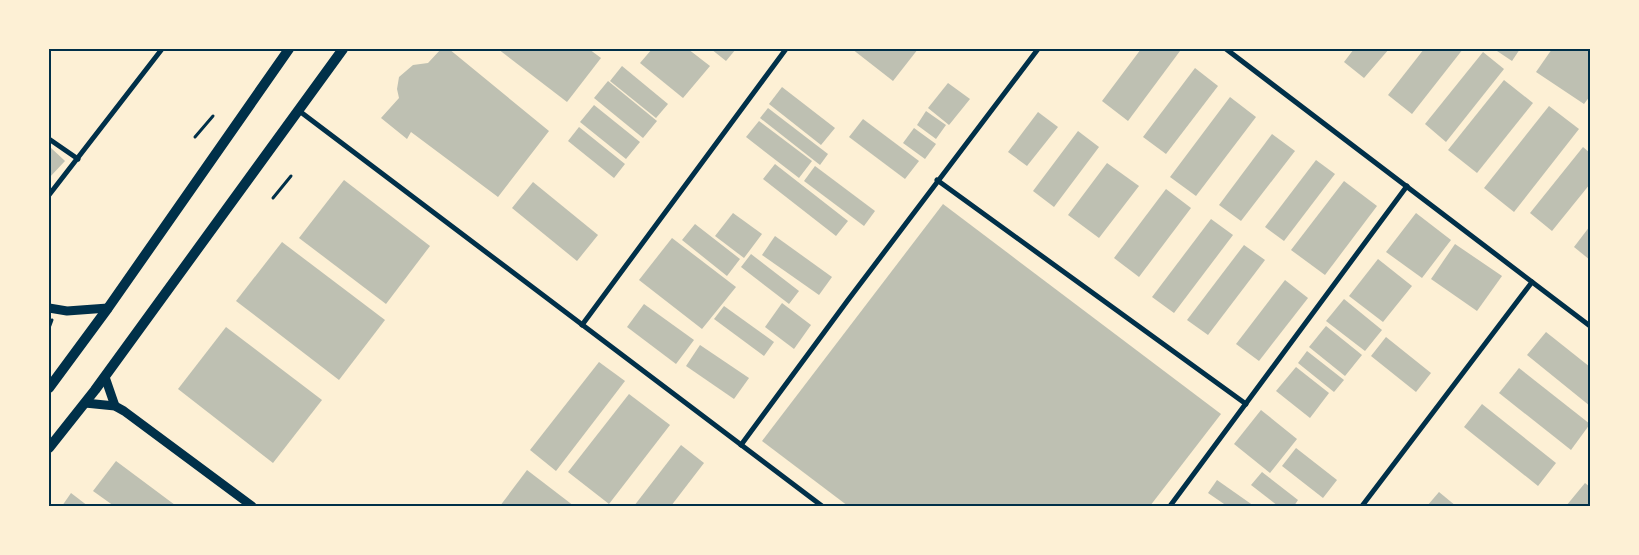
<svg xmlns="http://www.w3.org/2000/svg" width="1639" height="555" viewBox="0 0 1639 555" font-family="'DejaVu Sans',sans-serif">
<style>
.building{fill:#bec0b2}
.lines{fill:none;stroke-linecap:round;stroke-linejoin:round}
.path{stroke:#003049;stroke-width:3}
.minor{stroke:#003049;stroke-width:5}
.tertiary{stroke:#003049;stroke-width:9}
.secondary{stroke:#003049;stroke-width:10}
.neatline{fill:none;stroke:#003049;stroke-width:2}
</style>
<rect width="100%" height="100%" fill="#fdf0d5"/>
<g class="building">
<polygon points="441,49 449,49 549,131 498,197 411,132 407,139 381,118 399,98 397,89 399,77 413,65 428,63"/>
<polygon points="498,49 589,49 601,58 567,102"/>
<polygon points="652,49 688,49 710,66 683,98 640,63"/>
<polygon points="711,49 736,49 726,61"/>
<polygon points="852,49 918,49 893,81"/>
<polygon points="1141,49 1177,49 1180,51 1128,121 1102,101"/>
<polygon points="1354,49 1389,49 1364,78 1344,62"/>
<polygon points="1424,49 1463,49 1412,114 1388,95"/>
<polygon points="1494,49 1520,49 1512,61"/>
<polygon points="1552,49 1590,49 1590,96 1584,104 1536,72"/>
<polygon points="1483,52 1504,69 1446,142 1425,124"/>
<polygon points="622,66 668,104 656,118 610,81"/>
<polygon points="1195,68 1218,86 1166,154 1143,137"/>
<polygon points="1504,80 1533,103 1477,173 1448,150"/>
<polygon points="608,81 657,121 643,138 594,98"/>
<polygon points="948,83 970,99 949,125 928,108"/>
<polygon points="782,87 835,128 821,145 769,104"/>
<polygon points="1230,97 1256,117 1196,196 1170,177"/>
<polygon points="594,105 640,142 626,159 580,122"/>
<polygon points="1549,106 1579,129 1514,212 1484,188"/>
<polygon points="768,108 828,154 820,165 760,118"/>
<polygon points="926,111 946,125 936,139 917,125"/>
<polygon points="1038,112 1058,127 1027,166 1008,152"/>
<polygon points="863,119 919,161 905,179 849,137"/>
<polygon points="759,121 812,161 799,178 746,137"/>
<polygon points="579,127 625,164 614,178 568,141"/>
<polygon points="914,128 936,144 925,159 903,143"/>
<polygon points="1078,131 1099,147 1054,207 1033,191"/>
<polygon points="1272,134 1295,151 1241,221 1219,205"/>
<polygon points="49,146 65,161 49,178"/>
<polygon points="1583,147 1590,153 1590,184 1552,231 1530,213"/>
<polygon points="1316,160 1335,174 1284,241 1265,227"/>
<polygon points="1107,163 1139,186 1099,238 1068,215"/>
<polygon points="775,164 848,221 836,236 763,179"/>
<polygon points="815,166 875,211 864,226 804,181"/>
<polygon points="344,180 430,246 386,304 299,238"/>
<polygon points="1344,181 1377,206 1325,275 1291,250"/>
<polygon points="533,182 598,235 577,261 512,208"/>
<polygon points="1166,189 1191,208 1139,277 1114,258"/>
<polygon points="943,204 1221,414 1150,506 848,506 762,441"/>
<polygon points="733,213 762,234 744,258 715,236"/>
<polygon points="1416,213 1451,240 1422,278 1386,252"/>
<polygon points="1211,219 1233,235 1174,313 1152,297"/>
<polygon points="695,224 740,259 727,276 682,240"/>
<polygon points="1590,226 1590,260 1574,247"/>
<polygon points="775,236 832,277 819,295 762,255"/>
<polygon points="672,238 736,287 702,329 639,280"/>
<polygon points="282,242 385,320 339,380 236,301"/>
<polygon points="1455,244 1502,276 1477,311 1431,279"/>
<polygon points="1244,245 1265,260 1208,335 1187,320"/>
<polygon points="751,254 799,291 789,304 741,267"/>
<polygon points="1378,259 1412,286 1383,322 1349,296"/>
<polygon points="1285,280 1308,298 1259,361 1236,344"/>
<polygon points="1344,299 1382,330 1365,351 1326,321"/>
<polygon points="782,303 811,325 794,349 765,327"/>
<polygon points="644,304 694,340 676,364 627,327"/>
<polygon points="724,306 774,342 764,356 714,319"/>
<polygon points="1326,326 1362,355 1345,376 1309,347"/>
<polygon points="226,327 322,400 273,463 178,389"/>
<polygon points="1546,332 1590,367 1590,406 1527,355"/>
<polygon points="1386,337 1431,373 1416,392 1371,356"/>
<polygon points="700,345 749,378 734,399 686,366"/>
<polygon points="1307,351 1344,380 1334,392 1298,363"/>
<polygon points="599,362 625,381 556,471 530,450"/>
<polygon points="1296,367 1329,393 1310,418 1276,391"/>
<polygon points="1519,368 1590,424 1571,450 1499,393"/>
<polygon points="629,394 670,425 609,504 568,472"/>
<polygon points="1482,404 1556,463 1538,486 1464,427"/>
<polygon points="1261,410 1297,439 1270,473 1234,444"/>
<polygon points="681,445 704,463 671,506 634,506"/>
<polygon points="1296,448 1337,480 1323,498 1282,466"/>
<polygon points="116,461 175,505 174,506 114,506 93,491"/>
<polygon points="527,470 574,506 500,506"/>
<polygon points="1262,472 1298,500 1294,506 1278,506 1251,485"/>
<polygon points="1217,480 1254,506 1227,506 1208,493"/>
<polygon points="1585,483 1590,487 1590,506 1566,506"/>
<polygon points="1439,492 1456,506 1427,506"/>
<polygon points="71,493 88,506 62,506"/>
</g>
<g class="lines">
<g class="path">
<polyline points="195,137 213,116"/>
<polyline points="273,198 291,176"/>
<polyline points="49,328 52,320"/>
</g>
<g class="minor">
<polyline points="1226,49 1590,326"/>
<polyline points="298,110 822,506"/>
<polyline points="49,139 78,159"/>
<polyline points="937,180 1246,404"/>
<polyline points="49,195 162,49"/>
<polyline points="582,325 786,49"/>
<polyline points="741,445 848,300 1038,49"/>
<polyline points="1170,506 1407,186"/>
<polyline points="1362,506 1532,282"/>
</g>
<g class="tertiary">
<polyline points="49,308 67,311 108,308"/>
<polyline points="105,377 115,406"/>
<polyline points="85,403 115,406 124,411 252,506"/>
</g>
<g class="secondary">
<polyline points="49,388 108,308 289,49"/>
<polyline points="49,448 95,390 343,49"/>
</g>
</g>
<rect width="1639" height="555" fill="none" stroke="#fdf0d5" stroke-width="100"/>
<rect x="50" y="50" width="1539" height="455" class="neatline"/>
</svg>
